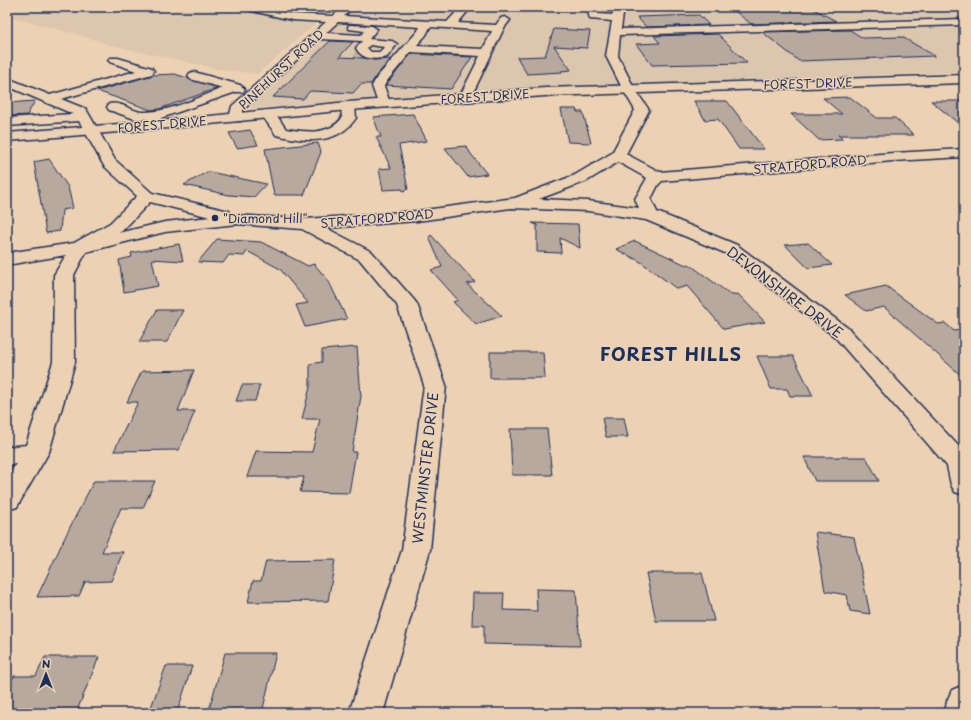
<svg xmlns="http://www.w3.org/2000/svg" width="971" height="720" viewBox="0 0 971 720" font-family="'Playpen Sans',sans-serif">
<style>
.built{fill:#dcc6ad}
.building{fill:#b8a99e;stroke:#1b2f5e}
.lines{fill:none;stroke-linecap:round;stroke-linejoin:round}
.minor-tunnel{stroke:#c2b1a2;stroke-width:10;stroke-dasharray:10 5.5;stroke-linecap:butt}
.minor-casing{stroke:#1b2f5e;stroke-width:3}
.major-casing{stroke:#1b2f5e;stroke-width:3}
.minor{fill:#ecd2b3;fill-rule:evenodd}
.major{fill:#ecd2b3;fill-rule:evenodd}
.poi-dot{fill:#1b2f5e;stroke:#ecd2b3;stroke-width:1.5}
.labels{text-anchor:middle;dominant-baseline:central;stroke-width:3;stroke-linejoin:round;paint-order:stroke}
.far-street-label{font-size:12px;fill:#1b2f5e;stroke:#ecd2b3}
.far-poi-label{font-size:12px;fill:#1b2f5e;stroke:#ecd2b3;text-anchor:start}
.street-label{font-size:14px;fill:#1b2f5e;stroke:#ecd2b3}
.district-label{font-size:18px;font-weight:bold;letter-spacing:1px;fill:#1b2f5e;stroke:#ecd2b3}
</style>
<rect width="100%" height="100%" fill="#ecd2b3"/>
<filter id="ink" filterUnits="userSpaceOnUse"><feTurbulence type="fractalNoise" baseFrequency=".025" numOctaves="2"/><feDisplacementMap in="SourceGraphic" scale="8" xChannelSelector="R" yChannelSelector="G"/><feConvolveMatrix kernelMatrix="1 2 1 2 8 2 1 2 1" color-interpolation-filters="sRGB"/></filter>
<g filter="url(#ink)">
<g class="built">
<polygon points="7,7 335,7 257,74 218,69 110,45 76,34 7,16"/>
<polygon points="356,7 964,7 964,72 522,88 454,92 252,109 251,103 328,31"/>
</g>
<g class="building">
<polygon points="730,7 810,7 836,21 751,24"/>
<polygon points="699,15 709,25 646,27 637,17"/>
<polygon points="554,29 590,31 587,48 554,46 571,70 561,71 562,72 527,74 517,57 545,56"/>
<polygon points="850,30 863,38 902,37 935,56 799,61 762,32"/>
<polygon points="718,34 747,63 652,65 636,44 660,43 654,36"/>
<polygon points="330,41 353,42 339,57 364,58 374,60 391,59 376,76 371,84 361,84 353,93 310,91 303,99 273,97"/>
<polygon points="411,54 472,57 451,89 386,85"/>
<polygon points="175,74 218,88 159,109 151,110 97,91 153,75"/>
<polygon points="850,97 877,118 895,118 914,135 838,135 843,139 819,140 791,114 842,114 823,98"/>
<polygon points="35,101 27,115 7,116 7,103"/>
<polygon points="694,101 727,101 764,149 739,149 718,119 705,120"/>
<polygon points="931,101 964,101 964,128"/>
<polygon points="561,109 576,109 577,112 583,112 591,143 568,142"/>
<polygon points="413,114 427,141 399,145 408,189 403,191 402,189 383,190 379,169 391,168 376,137 381,137 373,117"/>
<polygon points="250,130 258,145 237,148 229,133"/>
<polygon points="318,143 321,152 304,195 274,195 265,149"/>
<polygon points="466,146 471,154 487,174 468,177 445,148"/>
<polygon points="49,159 68,187 73,208 62,210 60,231 46,233 34,162"/>
<polygon points="207,172 210,172 266,184 254,197 229,195 184,185"/>
<polygon points="532,223 578,224 580,248 560,238 561,253 537,252 537,225"/>
<polygon points="431,235 475,282 467,284 502,316 476,324 453,302 458,300 431,270 442,267 429,237"/>
<polygon points="217,239 261,242 308,266 314,264 328,280 347,319 305,327 296,305 308,303 280,269 247,251 244,256 229,255 223,263 198,262"/>
<polygon points="635,241 686,265 689,264 731,295 738,294 765,322 724,329 687,286 677,289 641,262 616,249"/>
<polygon points="808,243 832,265 808,268 785,245"/>
<polygon points="179,244 183,261 152,259 158,286 124,292 119,260 132,257 131,253"/>
<polygon points="886,286 938,324 945,323 954,331 964,329 964,378 884,307 866,311 845,295"/>
<polygon points="157,310 183,310 167,342 139,342"/>
<polygon points="357,347 361,396 352,452 356,452 349,493 300,492 304,477 247,477 256,451 312,452 320,419 302,419 310,387 310,364 322,362 322,350"/>
<polygon points="490,352 543,352 545,378 490,378"/>
<polygon points="757,356 793,356 813,396 790,396 787,389 771,389"/>
<polygon points="194,370 178,411 195,411 179,450 114,451 138,402 127,402 142,371"/>
<polygon points="242,385 260,385 255,401 236,401"/>
<polygon points="602,418 624,418 628,437 606,437"/>
<polygon points="510,429 547,429 552,475 512,475"/>
<polygon points="804,457 866,457 879,481 815,481"/>
<polygon points="94,481 155,481 143,508 121,508 102,552 123,552 111,581 85,582 79,596 37,597 67,533"/>
<polygon points="815,532 854,537 870,614 850,611 847,595 825,591"/>
<polygon points="335,560 328,601 248,602 253,581 261,581 266,561"/>
<polygon points="646,573 702,573 714,621 656,621"/>
<polygon points="536,589 576,590 580,646 484,644 484,625 472,625 473,593 504,593 503,610 537,611"/>
<polygon points="225,653 276,653 262,713 208,713"/>
<polygon points="45,657 99,657 76,713 7,713 7,690 14,676 36,676"/>
<polygon points="166,666 192,666 177,713 149,713"/>
</g>
<g class="lines">
<polyline class="minor-tunnel" points="355,52 359,53"/>
<g class="minor-casing">
<g id="minor">
<path d="M 241,7 L 259,7 L 292,14 L 333,16 L 343,7 L 349,7 L 351,9 L 344,16 L 447,22 L 461,7 L 471,7 L 458,23 L 496,25 L 501,18 L 505,17 L 510,20 L 504,28 L 470,99 L 462,99 L 460,96 L 480,56 L 411,52 L 387,81 L 384,86 L 390,103 L 389,106 L 379,106 L 372,86 L 377,77 L 417,32 L 420,27 L 338,22 L 326,33 L 361,35 L 364,31 L 349,29 L 348,27 L 349,25 L 372,26 L 377,29 L 369,39 L 392,41 L 397,44 L 387,57 C 375,60 362,60 356,48 L 362,41 L 319,39 L 243,110 L 243,118 L 241,121 L 231,121 L 229,118 L 232,106 L 326,22 L 292,20 L 243,9 ZM 430,27 L 492,31 L 483,49 L 416,46 L 426,35 ZM 370,45 L 384,47 L 380,52 L 371,52 L 367,48 Z"/>
<path d="M 585,7 L 595,7 L 598,10 L 598,14 L 613,15 L 614,7 L 624,7 L 621,29 L 964,19 L 964,25 L 620,35 L 618,56 L 634,88 L 649,110 L 626,154 L 660,172 L 893,153 L 964,149 L 964,157 L 893,161 L 662,181 L 658,185 L 651,199 L 657,212 L 737,245 L 849,329 L 964,452 L 964,495 L 955,492 L 951,485 L 947,466 L 835,337 L 725,253 L 646,220 L 588,211 L 511,208 L 417,221 L 326,228 L 372,252 L 414,300 L 417,304 L 446,385 L 430,550 L 383,713 L 349,713 L 402,550 L 424,385 L 397,305 L 360,260 L 302,229 L 237,224 L 165,232 L 86,252 L 74,275 L 75,362 L 49,452 L 17,507 L 7,510 L 7,478 L 16,464 L 7,465 L 7,447 L 26,445 L 53,362 L 54,275 L 66,255 L 7,265 L 7,253 L 74,243 L 110,223 L 137,196 L 104,166 L 79,121 L 7,126 L 7,118 L 73,114 L 7,86 L 7,78 L 50,95 L 136,71 L 110,62 L 108,60 L 110,58 L 118,58 L 152,68 L 154,71 L 152,74 L 61,99 L 86,109 L 115,160 L 152,193 L 229,211 L 231,215 L 306,219 L 417,211 L 515,198 L 575,175 L 612,153 L 635,110 L 622,88 L 606,56 L 612,21 L 590,19 L 588,11 ZM 618,162 L 647,178 L 635,199 L 639,208 L 588,201 L 539,199 L 587,181 ZM 150,202 L 210,217 L 165,222 L 118,233 L 122,231 Z"/>
<path d="M 194,72 L 240,85 L 245,89 L 243,92 L 236,92 L 161,118 L 159,128 L 154,129 L 149,128 L 147,125 L 148,119 L 135,119 L 109,110 L 107,107 L 109,104 C 121,101 131,111 142,112 C 168,113 199,97 223,88 L 190,79 L 188,76 L 190,73 Z"/>
<path d="M 348,102 L 353,103 L 355,106 L 356,118 C 337,146 305,142 276,135 L 261,114 L 263,111 C 275,108 279,120 286,129 C 306,132 328,136 342,118 L 341,106 L 343,103 Z"/>
<polygon points="964,685 964,713 945,713 947,701 952,690"/>
</g>
</g>
<g class="major-casing">
<polygon id="major" points="964,75 964,83 545,96 348,110 181,127 7,141 7,133 181,119 348,102 545,88"/>
</g>
<use href="#minor" class="minor"/>
<use href="#major" class="major"/>
</g>
</g>
<circle class="poi-dot" cx="215" cy="218" r="4"/>
<g class="labels">
<g class="far-street-label">
<text transform="translate(281 69) rotate(-43)">PINEHURST ROAD</text>
<text transform="translate(808 83) rotate(-2)">FOREST DRIVE</text>
<text transform="translate(485 96) rotate(-4)">FOREST DRIVE</text>
<text transform="translate(162 124) rotate(-5)">FOREST DRIVE</text>
<text transform="translate(810 164) rotate(-5)">STRATFORD ROAD</text>
<text transform="translate(377 218) rotate(-5)">STRATFORD ROAD</text>
</g>
<g class="far-poi-label">
<text x="223" y="218">"Diamond Hill"</text>
</g>
<g class="street-label">
<text transform="translate(785 292) rotate(37)">DEVONSHIRE DRIVE</text>
<text transform="translate(425 468) rotate(-84)">WESTMINSTER DRIVE</text>
</g>
<g class="district-label">
<text x="671" y="353">FOREST HILLS</text>
</g>
</g>
<rect width="971" height="720" fill="none" stroke="#ecd2b3" stroke-width="24"/>
<rect x="12" y="12" width="947" height="696" fill="none" stroke="#1b2f5e" stroke-width="1.5" filter="url(#ink)"/>
<g transform="translate(46 674)" stroke="#ecd2b3" stroke-width="3" paint-order="stroke">
<path d="M0-3L7 15L0 10L-7 15Z" fill="#1b2f5e"/>
<text y="-6" font-size="11" font-weight="bold" text-anchor="middle" fill="#1b2f5e">N</text>
</g>
</svg>
